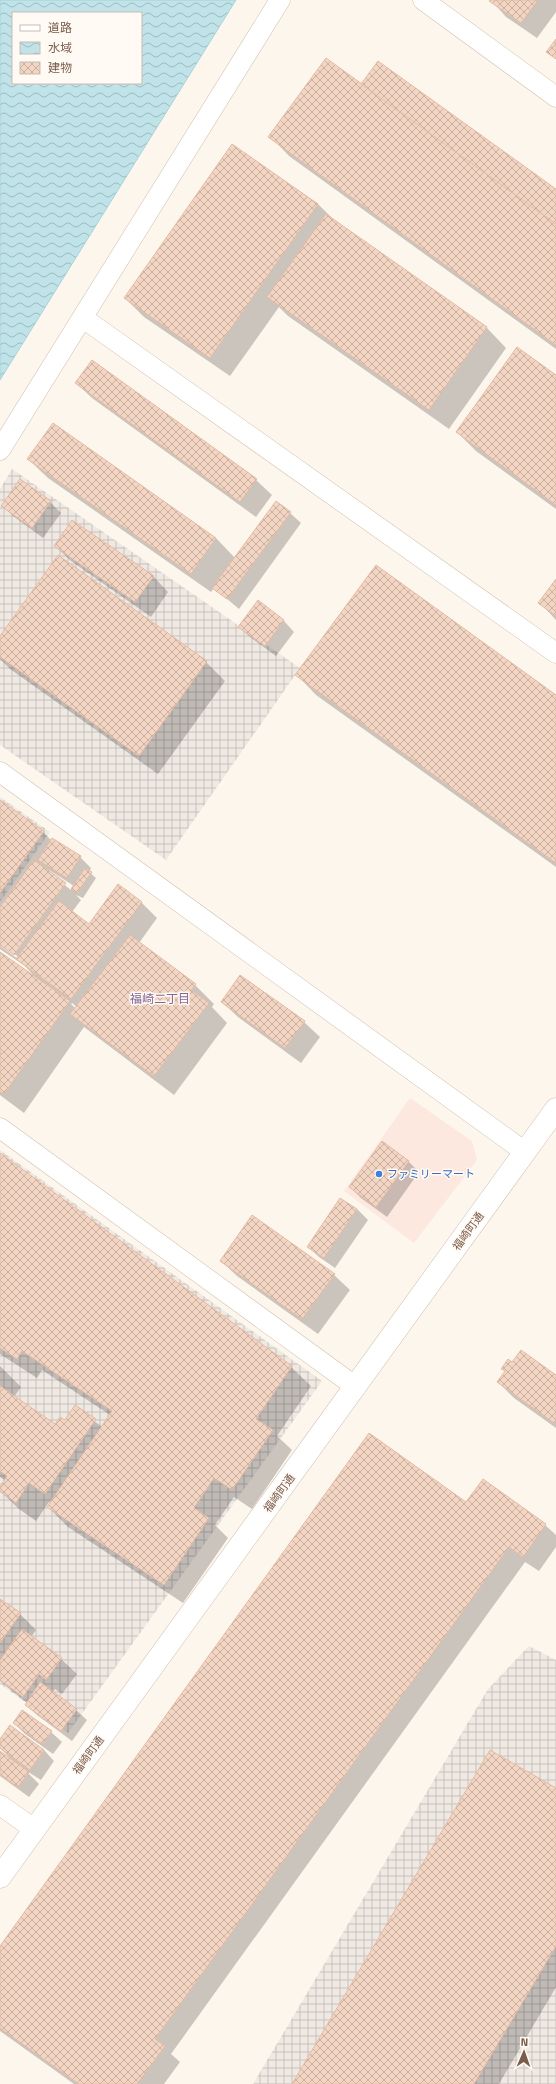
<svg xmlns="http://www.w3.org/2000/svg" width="556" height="2084" viewBox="0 0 556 2084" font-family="'Titillium Web','Noto Sans JP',sans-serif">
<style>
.commercial{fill:#fde8e0}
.industrial{fill:url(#industrial-grid)}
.water{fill:url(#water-waves);stroke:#a5d3da;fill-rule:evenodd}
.shadow{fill:#0003;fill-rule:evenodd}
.building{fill:url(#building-cross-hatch);stroke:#e6bba3}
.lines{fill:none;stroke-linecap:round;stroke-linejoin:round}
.minor-casing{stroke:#d1beb0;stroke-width:21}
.tertiary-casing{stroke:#d1beb0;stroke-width:23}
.minor{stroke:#fff;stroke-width:20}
.tertiary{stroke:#fff;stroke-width:22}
.shop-dot{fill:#3f7fe0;stroke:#fffaf3;stroke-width:1.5}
.labels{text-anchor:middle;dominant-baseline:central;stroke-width:3;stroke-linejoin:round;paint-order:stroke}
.shop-label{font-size:11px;fill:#366cbe;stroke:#fffaf3;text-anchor:start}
.street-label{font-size:11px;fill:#7a5c4d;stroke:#fffaf3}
.neighbourhood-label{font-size:12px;fill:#846695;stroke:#fffaf3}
</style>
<defs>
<pattern id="industrial-grid" width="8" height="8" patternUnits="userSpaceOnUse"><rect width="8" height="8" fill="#efe9e4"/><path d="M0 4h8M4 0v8" fill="none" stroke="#c7c0bb"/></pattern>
<pattern id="water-waves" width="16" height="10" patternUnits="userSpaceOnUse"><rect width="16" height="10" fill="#bfe3e8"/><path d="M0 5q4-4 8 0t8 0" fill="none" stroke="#a0bbbe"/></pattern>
<pattern id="building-cross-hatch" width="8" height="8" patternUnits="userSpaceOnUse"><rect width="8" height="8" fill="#f3d5c3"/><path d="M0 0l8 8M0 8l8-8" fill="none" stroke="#cab0a1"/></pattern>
</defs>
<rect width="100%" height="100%" fill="#fdf6ec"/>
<polygon class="commercial" points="410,1098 472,1141 477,1160 414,1243 344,1191"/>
<g class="industrial">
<polygon points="12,469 300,668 166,860 0,745 0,489"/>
<polygon points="0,797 50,832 0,902"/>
<polygon points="0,1150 322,1381 68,1733 0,1684"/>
<polygon points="529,1646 556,1660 556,2084 253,2084 488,1689"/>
</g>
<path class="water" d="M 0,0 L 236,0 L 0,380 ZM 13,13 L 141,13 L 141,83 L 13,83 Z"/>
<g class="shadow">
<polygon points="491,0 556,0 556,12 537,38 506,17"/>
<polygon points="365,88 556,190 556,349 289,156 270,136"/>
<polygon points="232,145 318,204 336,222 487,328 506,348 449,429 288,316 279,307 230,376 144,317 125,298"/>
<polygon points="556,376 556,509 476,451 457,432"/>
<polygon points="76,383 256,480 272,495 256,517 92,398"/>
<polygon points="28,459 216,538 235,558 290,513 301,523 239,609 214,588 211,592 48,478"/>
<polygon points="20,481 50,502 61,513 43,538 13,516 3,506"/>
<polygon points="55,546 153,576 168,592 151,617 71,561"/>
<polygon points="556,580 556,620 540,603"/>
<polygon points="258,602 284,621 294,632 276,656 250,637 239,627"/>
<polygon points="0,637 206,662 225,681 158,774 10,669 0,659"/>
<polygon points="297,675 556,697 556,867 316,695"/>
<path d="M 0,802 L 43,832 L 51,840 L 52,839 L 80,857 L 91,868 L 89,872 L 96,878 L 83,898 L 76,895 L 81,900 L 72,912 L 90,925 L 118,886 L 142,903 L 157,918 L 139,943 L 195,985 L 214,1004 L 212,1007 L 227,1023 L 174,1095 L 84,1027 L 24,1113 L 0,1095 L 0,953 L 35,977 L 25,966 L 0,949 L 0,946 L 18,959 L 19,957 L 0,945 ZM 49,870 L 74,886 L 71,890 L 48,872 ZM 72,1003 L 77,1007 L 76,1009 L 71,1004 Z"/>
<polygon points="222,1002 304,1022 320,1037 301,1063 238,1017"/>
<polygon points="0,1154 291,1367 311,1386 277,1436 292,1450 252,1509 234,1497 215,1525 228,1538 183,1603 68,1527 48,1507 51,1503 49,1502 36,1521 19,1509 0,1491 6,1481 0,1477 0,1366 21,1387 14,1397 55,1425 65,1422 75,1406 102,1427 110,1415 42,1370 37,1378 0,1354"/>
<polygon points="408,1161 419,1172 387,1217 361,1198 350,1187"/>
<polygon points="341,1199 357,1209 368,1220 335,1268 319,1257 308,1247"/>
<polygon points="221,1261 334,1275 350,1290 318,1334 237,1276"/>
<polygon points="502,1368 556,1376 556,1428 514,1398 498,1382 506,1372"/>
<polygon points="483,1480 545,1525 556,1535 556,1547 539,1571 525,1562 171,2054 180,2062 164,2084 74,2084 0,2031 0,1948 466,1503"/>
<polygon points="0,1600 20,1614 36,1630 31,1637 61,1659 77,1674 62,1694 55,1689 53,1692 76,1710 87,1720 72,1741 37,1715 26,1705 27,1703 0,1681"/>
<polygon points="14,1723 51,1732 62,1742 53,1754 25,1734"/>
<polygon points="0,1740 44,1750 54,1761 41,1780 25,1770 39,1784 29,1797 0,1776 0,1752 11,1759 0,1748"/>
<polygon points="556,1789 556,1987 499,2084 294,2084"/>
</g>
<g class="building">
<polygon points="490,0 538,0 521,23 489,1"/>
<polygon points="556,39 556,59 546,52"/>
<polygon points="326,58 556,224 556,345 268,137"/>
<polygon points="378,61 556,189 556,224 361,84"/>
<polygon points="232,144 318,204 210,358 124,298"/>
<polygon points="326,214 487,327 429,410 267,297"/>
<polygon points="517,347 556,375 556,505 456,432"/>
<polygon points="92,360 257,479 240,502 75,383"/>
<polygon points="53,423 216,538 191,574 27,459"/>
<polygon points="20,479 51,501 32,528 1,506"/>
<polygon points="276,501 291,512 227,599 212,588"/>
<polygon points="72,520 154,576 135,602 54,546"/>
<polygon points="58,555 207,661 139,756 0,657 0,636"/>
<polygon points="376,565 556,695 556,863 295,675"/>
<polygon points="556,579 556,616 538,603"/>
<polygon points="258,600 284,620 265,646 238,627"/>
<polygon points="0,800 44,831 0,893"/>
<polygon points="52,838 81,856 67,878 38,860"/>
<polygon points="34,860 66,883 14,955 0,945 0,907"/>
<polygon points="85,868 92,872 77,893 71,889"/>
<polygon points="118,884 142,902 71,999 16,959 59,901 89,924"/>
<polygon points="130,935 196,984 191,990 209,1003 154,1076 70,1014"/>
<polygon points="0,952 70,1001 4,1094 0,1092 0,1056 2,1054 0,1053"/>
<polygon points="240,975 305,1021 285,1048 221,1002"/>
<polygon points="382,1141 409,1161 376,1207 349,1187"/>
<polygon points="0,1153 292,1366 256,1419 273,1430 232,1490 214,1478 194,1508 209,1518 164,1585 47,1507 112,1411 22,1351 17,1359 0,1348"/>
<polygon points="340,1198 357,1209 324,1258 307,1247"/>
<polygon points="252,1215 335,1274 302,1319 220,1261"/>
<polygon points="521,1350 556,1375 556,1420 554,1423 497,1382 505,1371 501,1369 508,1359 512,1362"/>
<polygon points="0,1386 55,1424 60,1417 65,1420 75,1405 96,1419 45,1494 29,1483 16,1503 0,1491 0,1487 7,1476 0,1471"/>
<polygon points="369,1433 466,1502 483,1479 546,1524 523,1557 509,1547 155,2039 165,2046 137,2084 79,2084 0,2028 0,1946"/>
<polygon points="0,1599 21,1613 0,1643"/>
<polygon points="22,1629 62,1658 46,1680 39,1674 23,1697 0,1680 0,1660"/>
<polygon points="40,1682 77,1709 61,1731 25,1705"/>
<polygon points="22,1710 52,1731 42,1744 13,1723"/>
<polygon points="10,1725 44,1750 30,1770 0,1748 0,1739"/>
<polygon points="490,1750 556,1788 556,1946 474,2084 292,2084"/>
<polygon points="0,1751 29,1772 18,1787 0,1774"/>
</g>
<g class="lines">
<g class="minor-casing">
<g id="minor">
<polyline points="423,0 556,97"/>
<polyline points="83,318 556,653"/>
<polyline points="0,450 280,0"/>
<polyline points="0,772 525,1152"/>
<polyline points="0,1128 356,1387"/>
<polyline points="0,1805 34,1829"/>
</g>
</g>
<g class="tertiary-casing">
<polyline id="tertiary" points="0,1877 556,1109"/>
</g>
<use href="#minor" class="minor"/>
<use href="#tertiary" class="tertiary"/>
</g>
<circle class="shop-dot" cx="379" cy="1174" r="4"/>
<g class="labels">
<g class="shop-label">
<text x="387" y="1174">ファミリーマート</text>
</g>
<g class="street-label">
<text transform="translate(468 1231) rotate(-54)">福崎町通</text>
<text transform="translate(279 1493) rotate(-54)">福崎町通</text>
<text transform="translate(88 1755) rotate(-54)">福崎町通</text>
</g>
<g class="neighbourhood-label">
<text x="160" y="998">福崎二丁目</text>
</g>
</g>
<rect x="12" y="12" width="130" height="72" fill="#fffaf3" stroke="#cabbb1"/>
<rect x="20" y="25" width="20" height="6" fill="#ffffff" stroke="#cabbb1"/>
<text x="48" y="32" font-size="12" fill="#7a5c4d">道路</text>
<rect x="20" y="42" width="20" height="12" fill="url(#water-waves)" stroke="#cabbb1"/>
<text x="48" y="52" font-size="12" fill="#7a5c4d">水域</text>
<rect x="20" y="62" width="20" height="12" fill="url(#building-cross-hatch)" stroke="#cabbb1"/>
<text x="48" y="72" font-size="12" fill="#7a5c4d">建物</text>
<g transform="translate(524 2052) rotate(2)" stroke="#fffaf3" stroke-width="3" paint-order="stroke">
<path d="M0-3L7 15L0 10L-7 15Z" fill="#7a5c4d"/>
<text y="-6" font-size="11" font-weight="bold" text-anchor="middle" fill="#7a5c4d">N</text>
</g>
</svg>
